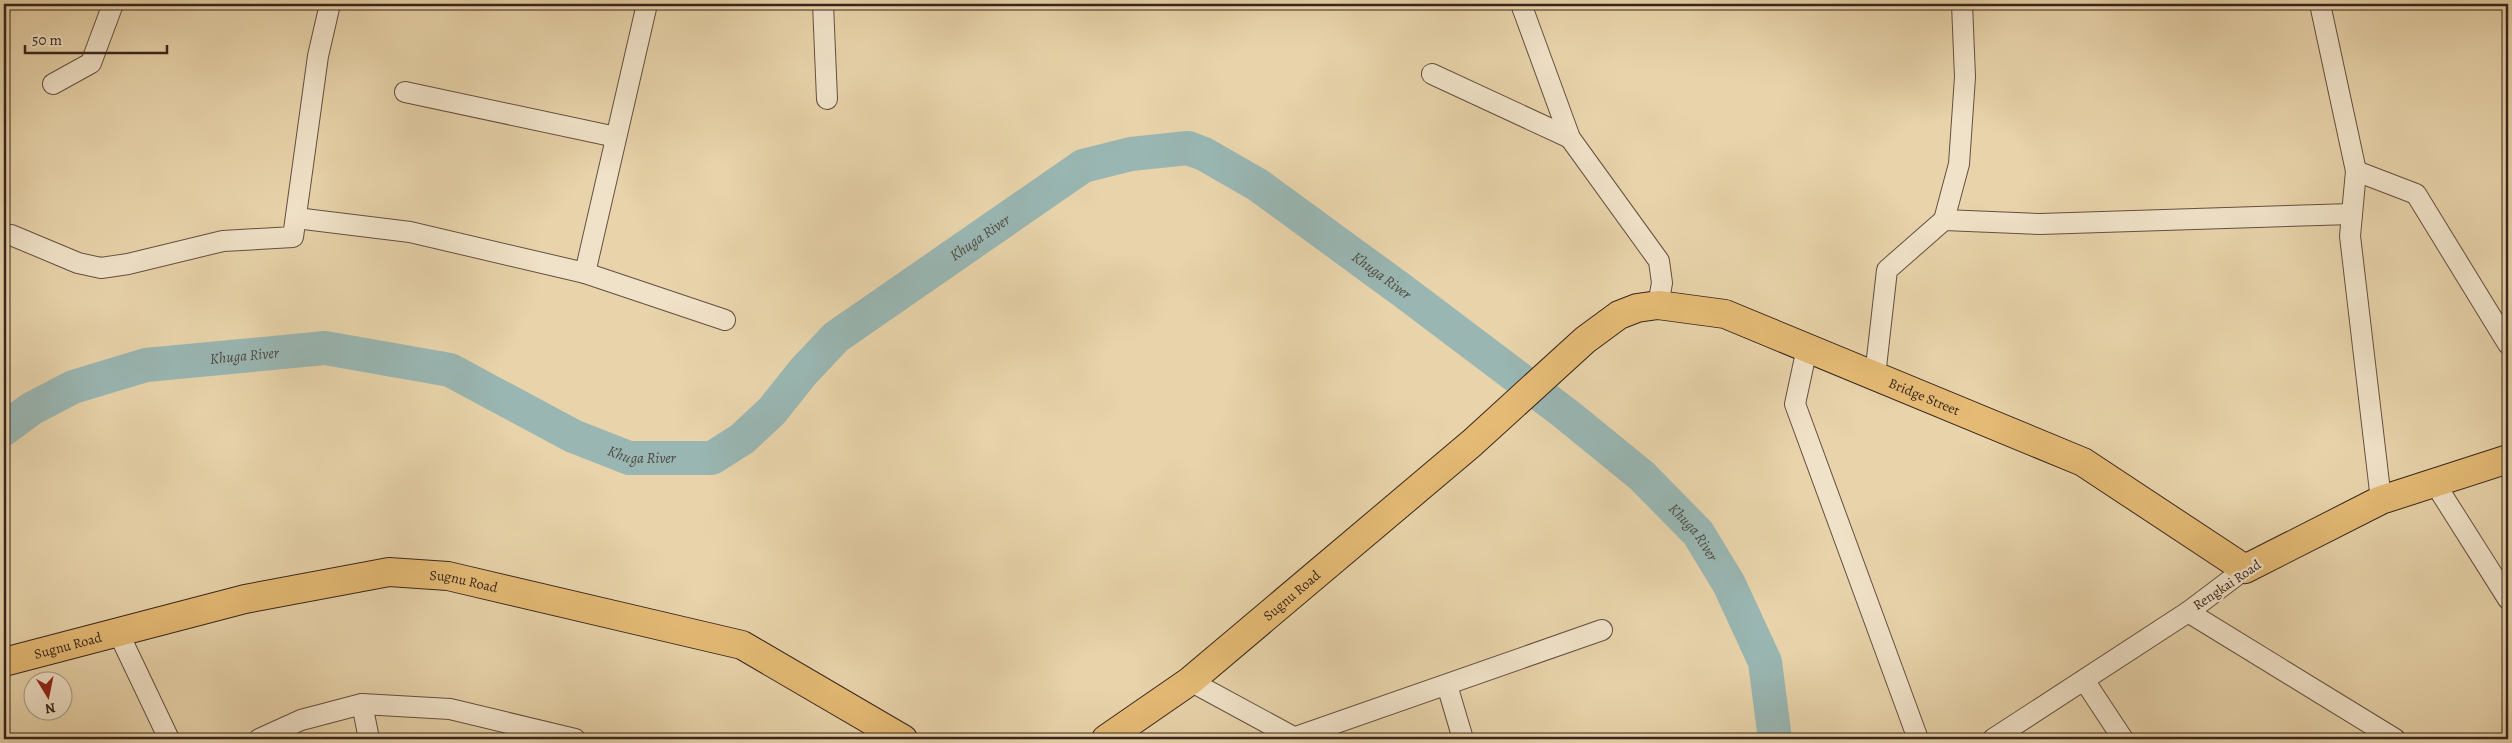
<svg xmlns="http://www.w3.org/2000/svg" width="2512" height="743" viewBox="0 0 2512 743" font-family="Alegreya,serif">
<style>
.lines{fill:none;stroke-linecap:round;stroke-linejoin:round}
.river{stroke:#99b6b2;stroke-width:34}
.minor-casing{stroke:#645040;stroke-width:22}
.primary-casing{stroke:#38251c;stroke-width:30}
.minor{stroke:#f0e2c8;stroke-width:20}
.primary{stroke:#e4ba75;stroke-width:28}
.labels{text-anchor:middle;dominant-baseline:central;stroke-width:4.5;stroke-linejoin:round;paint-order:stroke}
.street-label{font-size:14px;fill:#38251c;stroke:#f0e2c8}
.water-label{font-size:15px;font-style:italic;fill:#504942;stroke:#f0e2c8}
</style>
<rect width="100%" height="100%" fill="#e8d3aa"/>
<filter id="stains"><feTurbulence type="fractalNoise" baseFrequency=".004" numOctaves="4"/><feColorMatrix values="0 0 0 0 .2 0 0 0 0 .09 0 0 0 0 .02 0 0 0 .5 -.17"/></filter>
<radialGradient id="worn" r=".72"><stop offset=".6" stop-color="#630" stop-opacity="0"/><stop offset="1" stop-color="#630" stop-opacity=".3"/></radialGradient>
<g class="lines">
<path class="river" id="s1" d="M 4,429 L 31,409 L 73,387 L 146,365 L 325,348 L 450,370 L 573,436 L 629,458 L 712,458 L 742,439 L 772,411 L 803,372 L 836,337 L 1083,166 L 1131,154 L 1188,148 L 1204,154 L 1258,185 L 1403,291 L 1566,414 L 1642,476 L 1698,533 L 1729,584 L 1765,662 L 1775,739"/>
<g class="minor-casing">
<g id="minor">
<polyline points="823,4 827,99"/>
<polyline points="1521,4 1570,138 1659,261 1662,283 1658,305"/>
<polyline points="2320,4 2356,171 2350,236 2381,500"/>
<polyline points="1432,74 1570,138"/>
<polyline points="53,84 91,63 113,4"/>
<polyline points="405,92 616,137"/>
<polyline points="2356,171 2416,194 2508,344"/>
<polyline points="296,218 410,232 585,273 725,320"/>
<polyline points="1944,220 2040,224 2352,214"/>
<polyline points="11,235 78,263 101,268 128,264 223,241 293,237 318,56 330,4"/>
<polyline points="585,273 647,4"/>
<polyline points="1807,348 1795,404 1918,739"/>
<polyline points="1875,376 1887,270 1944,220 1959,164 1965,77 1962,4"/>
<polyline points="2434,482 2508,599"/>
<polyline points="2188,612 2395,739"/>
<polyline points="118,632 169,739"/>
<polyline points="2084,680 2123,739"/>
<polyline points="1190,681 1297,739"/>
<polyline points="1447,685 1463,739"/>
<polyline points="362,704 369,739"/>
<polyline points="1296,737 1602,630"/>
<polyline points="259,739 301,720 362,704 450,709 575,739"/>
<polyline points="1993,739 2188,612 2245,569"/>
</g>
</g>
<g class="primary-casing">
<g id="primary">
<path id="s2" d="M 4,662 L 245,599 L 389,572 L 448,576 L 742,645 L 903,739"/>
<path id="s3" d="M 1106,739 L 1190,681 L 1472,443 L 1585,340 L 1619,315 L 1637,308 L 1658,305 L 1725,314 L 2083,462 L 2245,569 L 2381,500 L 2508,459"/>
</g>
</g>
<use href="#minor" class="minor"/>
<use href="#primary" class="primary"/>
</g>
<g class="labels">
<g class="street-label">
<text stroke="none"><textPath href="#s3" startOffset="990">Bridge Street</textPath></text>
<text stroke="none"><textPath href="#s2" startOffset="471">Sugnu Road</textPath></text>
<text transform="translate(2227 585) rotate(-34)">Rengkai Road</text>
<text stroke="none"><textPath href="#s3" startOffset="235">Sugnu Road</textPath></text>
<text stroke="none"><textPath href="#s2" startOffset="66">Sugnu Road</textPath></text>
</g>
<g class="water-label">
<text stroke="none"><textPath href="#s1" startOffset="1096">Khuga River</textPath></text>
<text stroke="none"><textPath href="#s1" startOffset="1561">Khuga River</textPath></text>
<text stroke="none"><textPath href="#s1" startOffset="256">Khuga River</textPath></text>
<text stroke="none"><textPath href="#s1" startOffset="676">Khuga River</textPath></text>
<text stroke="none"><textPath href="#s1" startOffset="1966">Khuga River</textPath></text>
</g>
</g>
<rect width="2512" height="743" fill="none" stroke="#e8d3aa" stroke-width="20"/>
<rect x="5" y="5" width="2502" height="733" fill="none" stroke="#38251c" stroke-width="2.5"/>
<rect x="10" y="10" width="2492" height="723" fill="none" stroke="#38251c"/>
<g transform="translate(48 696) rotate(170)"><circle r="24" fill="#f0e2c8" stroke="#a69683"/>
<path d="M0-4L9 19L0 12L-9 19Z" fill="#8f2418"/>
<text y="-8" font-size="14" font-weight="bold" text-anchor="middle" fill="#38251c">N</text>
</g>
<path d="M25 45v8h142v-8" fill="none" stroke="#38251c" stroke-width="2.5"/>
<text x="32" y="45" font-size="15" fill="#38251c" stroke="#f0e2c8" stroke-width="4" paint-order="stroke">50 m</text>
<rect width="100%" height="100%" filter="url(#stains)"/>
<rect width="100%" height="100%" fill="url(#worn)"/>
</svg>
